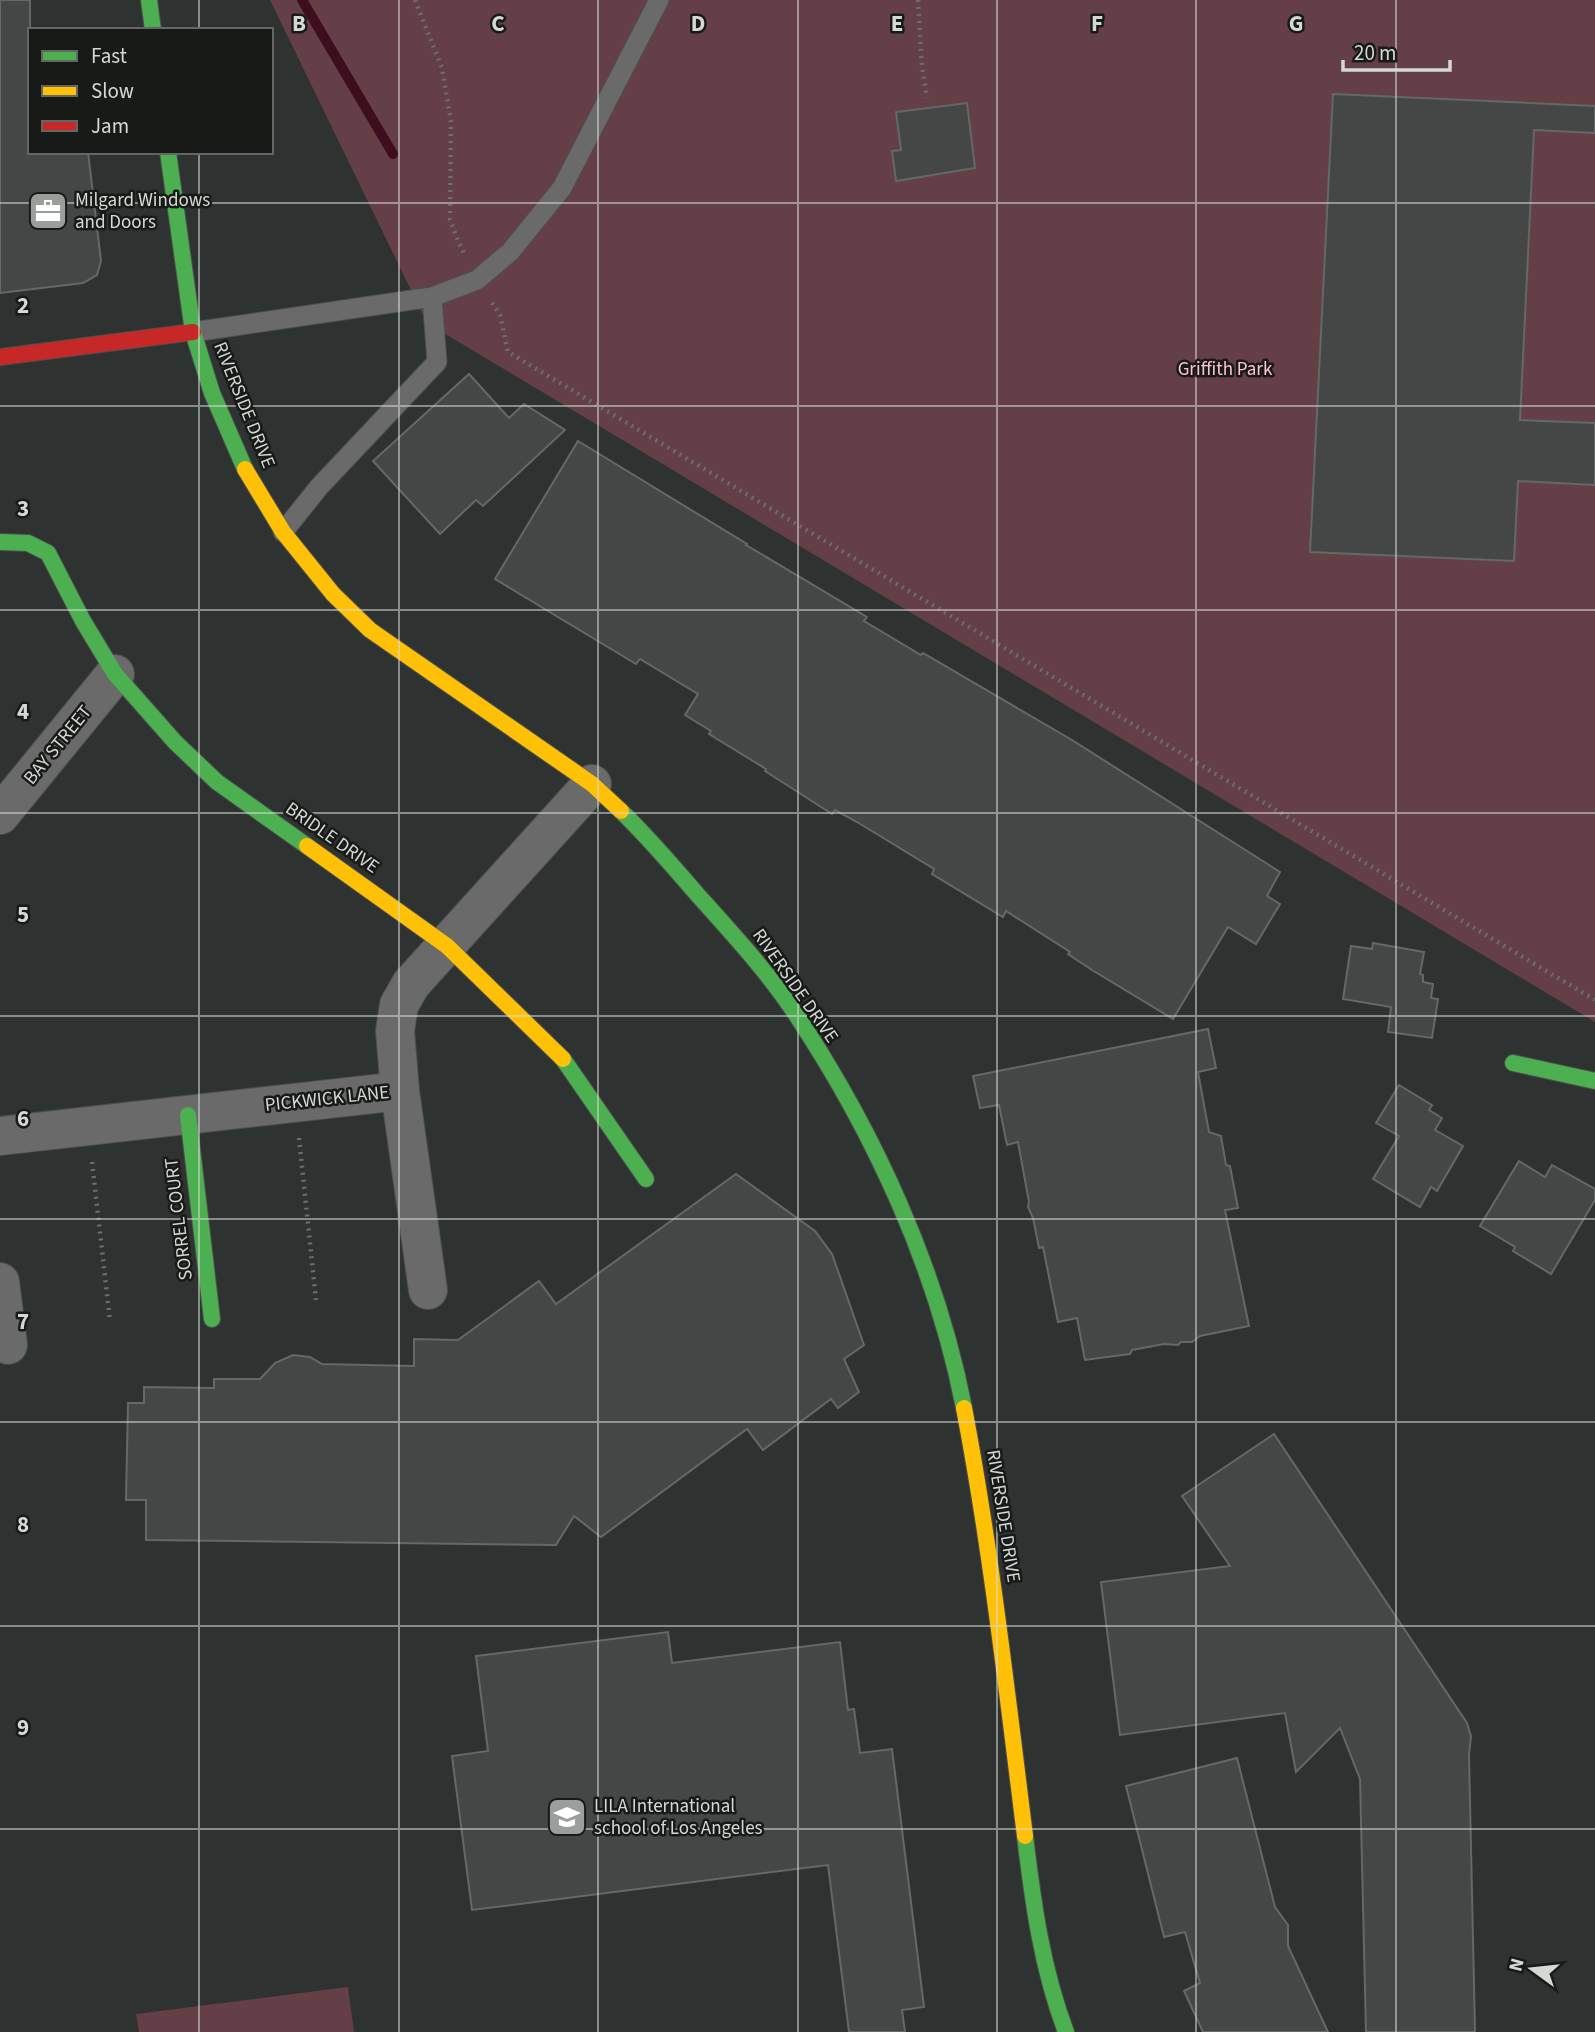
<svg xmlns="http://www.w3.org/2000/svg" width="1595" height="2032" viewBox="0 0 1595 2032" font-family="'Source Sans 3',sans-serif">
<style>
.green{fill:#643f47}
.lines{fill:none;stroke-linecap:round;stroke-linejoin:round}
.stream{stroke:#3e0d1e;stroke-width:10}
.building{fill:#444745;stroke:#646866;stroke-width:2}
.lane-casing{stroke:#4d4f4e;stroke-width:21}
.street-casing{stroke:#4d4f4e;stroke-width:40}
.fast-casing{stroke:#4d4f4e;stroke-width:18}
.slow-casing{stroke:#4d4f4e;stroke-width:18}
.jam-casing{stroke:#4d4f4e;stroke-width:18}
.path{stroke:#6b6e6c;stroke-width:4.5;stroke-dasharray:2 5;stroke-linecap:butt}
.lane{stroke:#696a69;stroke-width:19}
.street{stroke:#696a69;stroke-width:38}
.fast{stroke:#4caf50;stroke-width:16}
.slow{stroke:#ffc107;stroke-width:16}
.jam{stroke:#c62828;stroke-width:16}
.grid{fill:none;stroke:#d5d9d6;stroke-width:2;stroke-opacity:0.55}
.labels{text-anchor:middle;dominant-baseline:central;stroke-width:5;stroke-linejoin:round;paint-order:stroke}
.poi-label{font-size:19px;fill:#d5d9d6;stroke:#181a18;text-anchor:start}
.park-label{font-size:19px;fill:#ffc4d0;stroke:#181a18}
.street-label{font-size:19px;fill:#d5d9d6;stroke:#181a18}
.grid-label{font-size:23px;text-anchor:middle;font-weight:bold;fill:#d5d9d6;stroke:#181a18;stroke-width:5;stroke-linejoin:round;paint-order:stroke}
</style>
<rect width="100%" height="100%" fill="#2e3230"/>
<g class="green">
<polygon points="270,0 1595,0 1595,1022 427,323"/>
<polygon points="348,1987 354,2032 139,2032 136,2014"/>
</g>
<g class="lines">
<polyline class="stream" points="302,0 393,154"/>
</g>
<g class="building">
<polygon points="0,0 30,0 30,152 88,152 101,261 97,275 83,283 0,293"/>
<polygon points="1333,94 1595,106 1595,133 1534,130 1520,420 1595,423 1595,485 1518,481 1514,561 1310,552"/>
<polygon points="967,103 975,168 896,181 892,151 901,150 896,112"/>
<polygon points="469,374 509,418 524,404 565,430 483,506 476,500 440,534 373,461"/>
<polygon points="578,441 747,544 746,545 867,617 864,621 921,655 923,653 1072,740 1280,872 1267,896 1280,904 1256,944 1228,927 1173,1019 1092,970 1068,954 1070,952 1006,911 1003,917 932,874 934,869 857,822 835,810 832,814 765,771 766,769 709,734 711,731 685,715 698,694 640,659 636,664 495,579"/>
<polygon points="1373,943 1424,952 1420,974 1423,975 1423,982 1433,984 1431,998 1438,999 1432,1038 1388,1032 1391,1007 1343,999 1351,946 1372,949"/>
<polygon points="1208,1029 1216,1068 1198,1072 1209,1132 1221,1136 1226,1165 1230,1166 1238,1208 1225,1210 1249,1326 1200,1336 1192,1342 1181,1342 1178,1345 1164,1344 1132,1350 1130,1354 1085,1360 1077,1318 1058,1322 1043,1247 1039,1248 1033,1218 1028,1207 1029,1202 1018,1142 1007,1145 999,1105 980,1108 973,1076"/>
<polygon points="1399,1085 1432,1105 1429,1110 1442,1118 1435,1130 1463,1146 1437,1191 1431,1187 1420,1207 1373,1179 1399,1136 1376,1123"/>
<polygon points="1519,1161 1545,1177 1552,1165 1595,1189 1595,1200 1551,1274 1513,1251 1515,1247 1480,1226"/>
<polygon points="736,1174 815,1231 832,1254 864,1345 844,1359 859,1392 838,1408 831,1399 763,1450 747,1429 601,1537 574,1516 556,1545 146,1540 146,1500 126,1500 128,1403 144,1403 144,1387 214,1388 214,1379 260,1379 275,1363 293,1355 310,1357 322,1364 414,1366 414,1339 458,1340 539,1281 556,1304"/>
<polygon points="1274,1434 1467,1723 1471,1736 1469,1755 1475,2032 1366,2032 1360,1779 1340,1728 1296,1772 1285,1713 1120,1735 1101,1582 1230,1566 1182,1496"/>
<polygon points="668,1632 672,1663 840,1642 848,1710 854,1709 860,1753 892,1749 924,2007 902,2010 905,2032 849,2032 828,1865 472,1910 452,1756 488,1751 476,1656"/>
<polygon points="1237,1758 1275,1907 1288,1925 1288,1946 1328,2032 1203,2032 1184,1991 1200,1983 1185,1932 1164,1937 1126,1786"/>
</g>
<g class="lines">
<g class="lane-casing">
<g id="lane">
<polyline points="193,332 432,297 477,280 510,252 562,188 659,0"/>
<polyline points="283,532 319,487 437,362 432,297"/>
</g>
</g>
<g class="street-casing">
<g id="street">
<polyline points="0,815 115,674"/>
<polyline points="400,1091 428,1290"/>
<polyline points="0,1136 400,1091 395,1031 399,1005 411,984 592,784"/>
<polyline points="0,1282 8,1345"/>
</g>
</g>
<g class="fast-casing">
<g id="fast">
<polyline points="149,0 153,30"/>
<polyline points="168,152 193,332 212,393 245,469"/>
<polyline points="0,542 28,543 48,553 83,621 115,674 175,742 217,782 307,846"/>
<path d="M 621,811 C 648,837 672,865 696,893 C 731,932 768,972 797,1016 C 875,1134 937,1269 964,1408"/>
<polyline points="563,1059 646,1179"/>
<polyline points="1513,1063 1595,1081"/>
<polyline points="188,1115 212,1319"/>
<path d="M 1025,1836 C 1033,1903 1042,1969 1066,2032"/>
</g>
</g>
<g class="slow-casing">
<g id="slow">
<polyline points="245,469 283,532 333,594 370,630 592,784 621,811"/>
<polyline points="307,846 447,946 563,1059"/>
<path d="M 964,1408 C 991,1549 1007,1693 1025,1836"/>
</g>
</g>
<g class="jam-casing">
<polyline id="jam" points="0,357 193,332"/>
</g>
<g class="path">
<polyline points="415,0 442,68 451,122 450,219 456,236 465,256"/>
<polyline points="918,0 922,67 927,98"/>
<polyline points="492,303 500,315 508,352 1595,1000"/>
<polyline points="299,1138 316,1300"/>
<polyline points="92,1162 110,1321"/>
</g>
<use href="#lane" class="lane"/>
<use href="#street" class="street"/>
<use href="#fast" class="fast"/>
<use href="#slow" class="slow"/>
<use href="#jam" class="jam"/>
</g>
<path class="grid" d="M 199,0 L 199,30M 399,0 L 399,2032M 598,0 L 598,2032M 798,0 L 798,2032M 997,0 L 997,2032M 1196,0 L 1196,2032M 1396,0 L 1396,2032M 199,152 L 199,2032M 0,203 L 1595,203M 0,406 L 1595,406M 0,610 L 1595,610M 0,813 L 1595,813M 0,1016 L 1595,1016M 0,1219 L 1595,1219M 0,1422 L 1595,1422M 0,1626 L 1595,1626M 0,1829 L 1595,1829"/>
<defs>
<g id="office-square" transform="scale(2.0125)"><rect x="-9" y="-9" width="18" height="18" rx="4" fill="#9b9f9c" stroke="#181a18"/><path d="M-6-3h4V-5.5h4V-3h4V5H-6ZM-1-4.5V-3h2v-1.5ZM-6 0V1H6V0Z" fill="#fff"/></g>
<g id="school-square" transform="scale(2.0125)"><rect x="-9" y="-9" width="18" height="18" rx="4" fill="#9b9f9c" stroke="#181a18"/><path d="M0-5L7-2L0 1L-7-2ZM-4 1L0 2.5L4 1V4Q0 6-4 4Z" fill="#fff"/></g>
</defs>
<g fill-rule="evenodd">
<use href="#office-square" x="48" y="211"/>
<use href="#school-square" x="567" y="1817"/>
</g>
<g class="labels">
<g class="poi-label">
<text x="75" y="200">Milgard Windows<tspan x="75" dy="22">and Doors</tspan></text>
<text x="594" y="1806">LILA International<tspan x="594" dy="22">school of Los Angeles</tspan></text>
</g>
<g class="park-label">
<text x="1225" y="369">Griffith Park</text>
</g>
<g class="street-label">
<text transform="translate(244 405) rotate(68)">RIVERSIDE DRIVE</text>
<text transform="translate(58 745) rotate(-51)">BAY STREET</text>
<text transform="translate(332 838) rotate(35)">BRIDLE DRIVE</text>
<text transform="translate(795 986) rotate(55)">RIVERSIDE DRIVE</text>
<text transform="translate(327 1099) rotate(-6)">PICKWICK LANE</text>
<text transform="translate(179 1219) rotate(-97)">SORREL COURT</text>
<text transform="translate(1003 1516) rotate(81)">RIVERSIDE DRIVE</text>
</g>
</g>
<g class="grid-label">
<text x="299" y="31">B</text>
<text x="498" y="31">C</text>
<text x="698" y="31">D</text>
<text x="897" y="31">E</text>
<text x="1097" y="31">F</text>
<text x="1296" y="31">G</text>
<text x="23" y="313">2</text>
<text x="23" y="516">3</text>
<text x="23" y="719">4</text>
<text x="23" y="922">5</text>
<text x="23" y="1126">6</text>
<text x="23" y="1329">7</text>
<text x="23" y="1532">8</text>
<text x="23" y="1735">9</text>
</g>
<rect x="28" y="28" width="245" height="126" fill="#181a18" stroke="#646664" stroke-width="2"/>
<rect x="42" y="51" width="35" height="10" fill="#4caf50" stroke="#646664" stroke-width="2"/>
<text x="91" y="63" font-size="21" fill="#d5d9d6">Fast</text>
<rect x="42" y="86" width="35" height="10" fill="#ffc107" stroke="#646664" stroke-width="2"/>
<text x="91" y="98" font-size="21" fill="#d5d9d6">Slow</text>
<rect x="42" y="121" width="35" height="10" fill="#c62828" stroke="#646664" stroke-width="2"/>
<text x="91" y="133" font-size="21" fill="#d5d9d6">Jam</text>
<g transform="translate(1532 1969) rotate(285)" stroke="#181a18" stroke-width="5" paint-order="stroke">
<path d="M0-5L12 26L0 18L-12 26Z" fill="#d5d9d6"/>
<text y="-10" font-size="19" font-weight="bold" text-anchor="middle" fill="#d5d9d6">N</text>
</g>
<path d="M1343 60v10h107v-10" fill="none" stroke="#d5d9d6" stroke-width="3.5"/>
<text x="1354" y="60" font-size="21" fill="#d5d9d6" stroke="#181a18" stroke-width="5" paint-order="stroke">20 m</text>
</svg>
